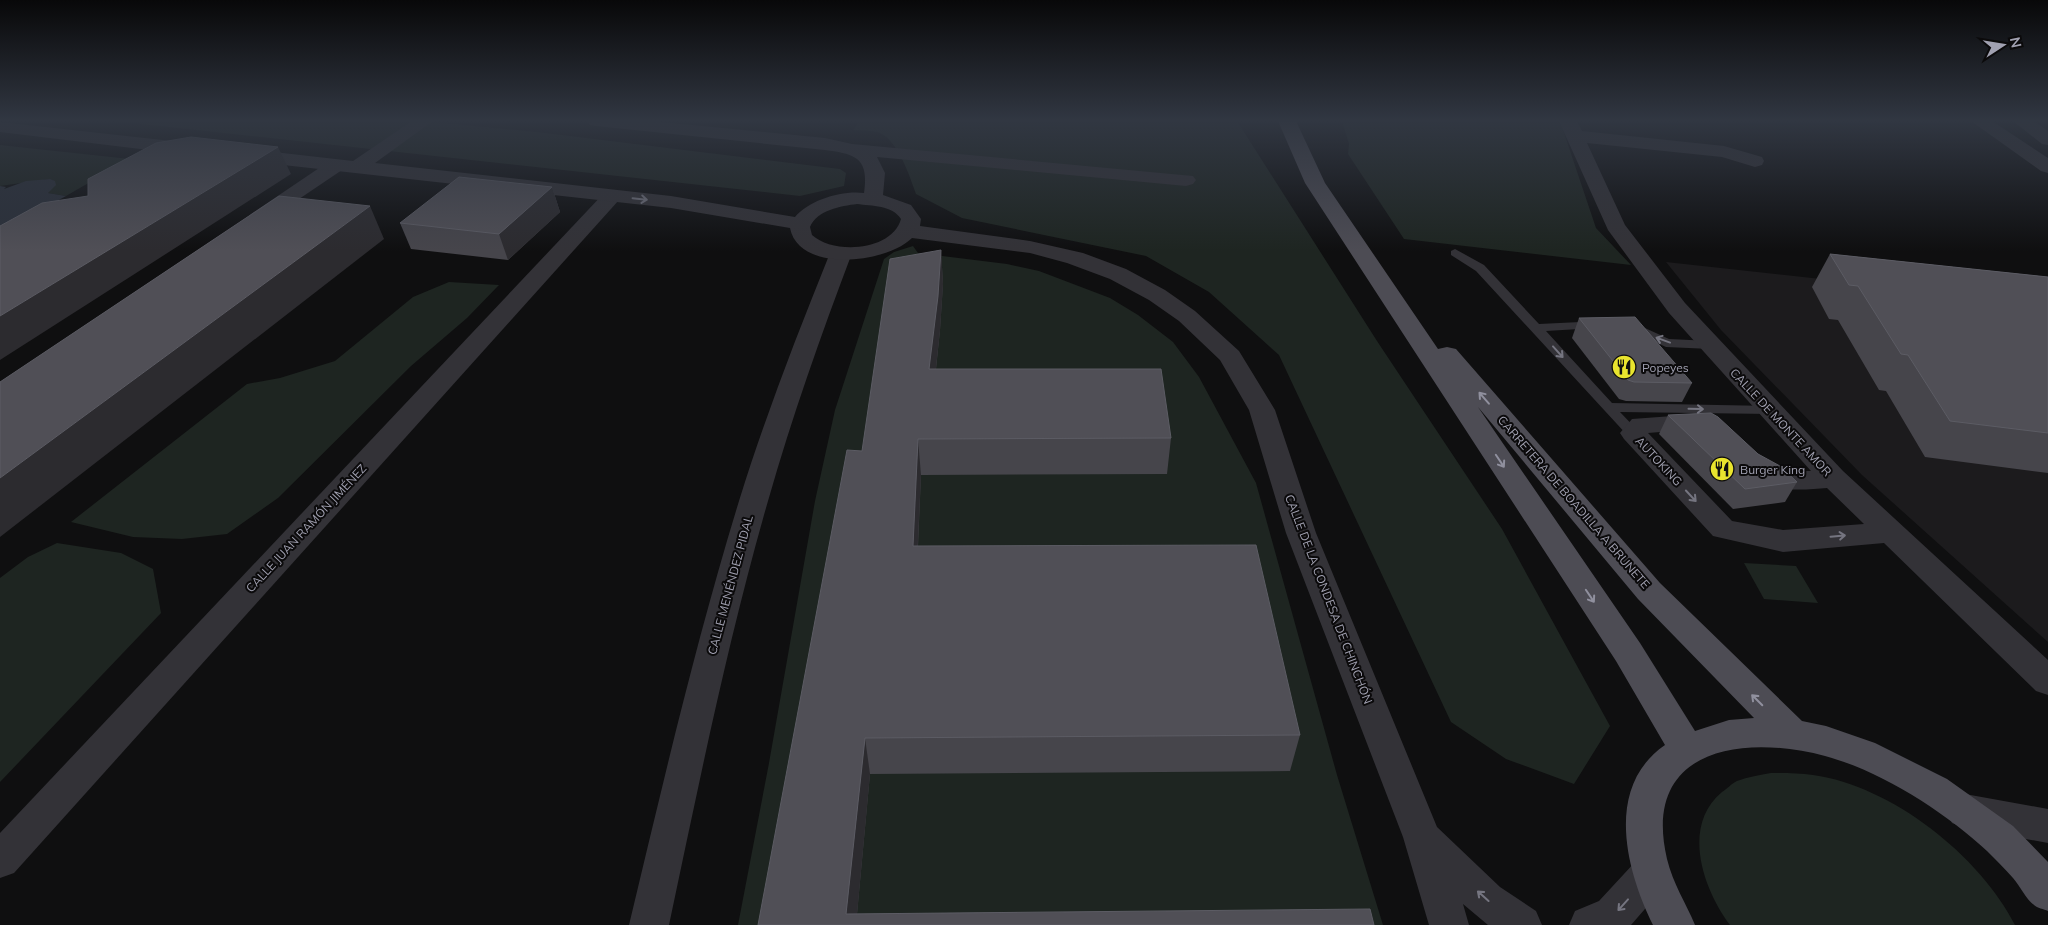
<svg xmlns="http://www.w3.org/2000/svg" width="2048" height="925" viewBox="0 0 2048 925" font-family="Mulish,sans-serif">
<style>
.built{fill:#1c1b1d}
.green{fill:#1e2521}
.water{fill:#2b303a}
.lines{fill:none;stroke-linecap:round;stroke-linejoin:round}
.service{fill:#333237;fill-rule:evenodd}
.minor{fill:#333237;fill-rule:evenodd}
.tertiary{fill:#333237;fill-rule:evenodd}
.primary{fill:#4d4c54;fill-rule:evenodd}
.wall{fill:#46454b}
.shaded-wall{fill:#2c2b2f}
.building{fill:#504f56;stroke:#5c5c64}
.oneway{stroke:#757580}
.oneway2{stroke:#90909e}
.labels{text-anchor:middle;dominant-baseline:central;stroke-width:4;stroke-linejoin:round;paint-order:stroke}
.poi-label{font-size:12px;fill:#a1a1b1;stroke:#0b0a0b;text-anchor:start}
.street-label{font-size:12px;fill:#a1a1b1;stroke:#0b0a0b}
</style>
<rect width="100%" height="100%" fill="#0f0f10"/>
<polygon class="built" points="1666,262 2048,304 2048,642 1862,475 1721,330"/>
<g class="green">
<polygon points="114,121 423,121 537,132 840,169 846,173 844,186 800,196"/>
<path d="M 860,121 L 1237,121 L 1377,341 L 1502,529 L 1610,726 L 1574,784 L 1506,759 L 1451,722 L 1279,355 L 1209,292 L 1146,256 L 962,218 L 916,194 C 910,177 897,137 877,132 C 870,130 861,131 853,130 Z"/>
<polygon points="1342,121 1560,121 1596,228 1631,265 1404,239 1348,154 1349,144"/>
<polygon points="0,145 130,159 66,196 47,193 50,179 0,186"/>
<polygon points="913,246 918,253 1007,264 1039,271 1110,298 1138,315 1173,342 1199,377 1256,483 1337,775 1383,925 738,925 769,763 815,501 835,410 884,259 894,252"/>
<polygon points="449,282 499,285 467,318 411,366 278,498 227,534 182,539 133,537 71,522 247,384 280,378 335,361 413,297"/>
<polygon points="57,543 121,553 153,569 161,613 0,782 0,578 28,557"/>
<polygon points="1744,563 1796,566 1818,603 1764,599"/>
<path d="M 1771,773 C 1785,773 1800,773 1813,775 C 1892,786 1980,856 2015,925 L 1730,925 C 1703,889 1681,826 1722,792 C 1727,789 1732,783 1737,781 C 1748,777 1760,775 1771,773 Z"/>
</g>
<polygon class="water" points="50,179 55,181 56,185 48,193 66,196 8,228 0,227 0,186 6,187 4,189 26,181"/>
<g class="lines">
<g class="service">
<polygon points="1455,249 1484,265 1539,324 1601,321 1602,324 1596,328 1546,331 1612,403 1771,406 1778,410 1771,414 1620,412 1640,433 1633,438 1628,436 1476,271 1451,255 1451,251"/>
<polygon points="1634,323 1669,339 1711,341 1718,345 1711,349 1666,347 1629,330 1628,327"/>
</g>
<g class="minor">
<path d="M 1559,121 L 1577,121 L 1582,131 L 1724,146 L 1762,157 L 1764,161 L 1762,165 L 1755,167 L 1722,157 L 1587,143 L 1625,225 L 1685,303 L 1843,471 L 2048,660 L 2048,695 L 2036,691 L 1884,543 L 1783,552 L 1713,536 L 1624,439 L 1620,433 L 1632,419 L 1700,414 L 1709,416 L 1713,422 L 1709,428 L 1648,433 L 1732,521 L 1783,530 L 1864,524 L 1827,488 C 1802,490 1763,494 1748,470 L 1752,464 L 1762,461 L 1788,471 L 1811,471 L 1669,313 L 1608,230 Z"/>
<polygon points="1971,121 1992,121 2048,158 2048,173 2041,171"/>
<polygon points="2013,121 2034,121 2048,131 2048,145 2042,144"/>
<polygon points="335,160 342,162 345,166 342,170 265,222 258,224 251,222 248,218 251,214 328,162"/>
<polygon points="612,190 619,192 622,196 619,200 14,873 0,878 0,833 605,192"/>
<path d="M 841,247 L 849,248 L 852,253 C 821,335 792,417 768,501 C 728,640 699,783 669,925 L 629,925 C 663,783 696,641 739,501 C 765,417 797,335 830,253 L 833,248 Z"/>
<polygon points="1965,794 2048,809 2048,843 1965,828 1952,823 1946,811 1952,799"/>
</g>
<g class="tertiary">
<path d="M 412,121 L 433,121 L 375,163 L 671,196 L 795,217 C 809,200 842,190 864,193 C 869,158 856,154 825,150 L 596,126 L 590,125 L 587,121 L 651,121 L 825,138 L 852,144 L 1193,176 L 1196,180 L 1193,184 L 1186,186 L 877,157 L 885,173 L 883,195 L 911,205 L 921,219 L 920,226 L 1030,241 L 1083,253 L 1126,269 L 1165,290 L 1195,311 L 1239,351 L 1275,410 L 1316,533 L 1437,827 L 1500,887 L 1536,911 L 1542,925 L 1488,925 L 1463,904 L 1469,925 L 1429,925 L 1403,837 L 1286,533 L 1249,410 L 1220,360 L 1179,321 L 1149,300 L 1110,279 L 1067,263 L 1030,253 L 912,238 C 887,263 799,274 790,228 L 671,208 L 247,161 L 240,159 L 238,155 L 240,151 L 247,149 L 353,161 ZM 857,204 C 872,206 892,205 901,219 C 892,251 834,255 812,235 L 810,227 C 817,210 841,206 857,204 Z"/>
<polygon points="0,122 190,143 197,145 199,149 197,153 190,155 0,132"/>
<polygon points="1650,856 1664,861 1670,874 1664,887 1631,925 1569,925 1575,911 1599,901 1636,861"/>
</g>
<path class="primary" d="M 1278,121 L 1296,121 L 1325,183 L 1438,349 L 1447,347 L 1456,349 L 1660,583 L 1802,721 L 1826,726 L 1875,743 L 1947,779 L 2013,826 L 2048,862 L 2048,911 C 2044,909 2037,908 2034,905 C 2026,899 2020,886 2013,878 C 2005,869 1996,860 1987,851 C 1945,812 1881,771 1825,756 C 1742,734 1641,748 1667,859 C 1673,884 1686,903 1695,925 L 1653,925 C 1626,870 1604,787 1665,745 L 1616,661 L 1305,183 ZM 1478,407 L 1638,599 L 1754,718 L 1729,720 L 1695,731 L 1640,643 Z"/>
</g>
<g class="wall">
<polygon points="552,187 560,212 508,260 411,249 400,223"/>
<polygon points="941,250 943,284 940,330 936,369 1171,438 1167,474 921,475 918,546 1300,735 1290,771 870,774 857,914 758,925 862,451"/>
<polygon points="1830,254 2048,277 2048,473 1925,457 1886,391 1879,390 1838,320 1829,319 1812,287"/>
<polygon points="1579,318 1692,383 1682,402 1626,401 1619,399 1572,338"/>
<polygon points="1668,415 1758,454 1797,482 1785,502 1733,509 1659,434"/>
</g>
<g class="shaded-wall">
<polygon points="278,147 291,174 0,360 0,316"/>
<polygon points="552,187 560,212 508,260 499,234"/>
<polygon points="370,206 384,239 0,537 0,478"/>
<polygon points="941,250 943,284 940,330 932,405 929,369"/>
<polygon points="918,439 921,475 916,583 913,546"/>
<polygon points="865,738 870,774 856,925 846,914"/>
</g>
<g class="building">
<polygon points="191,137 278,147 0,316 0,226 42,203 88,196 88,179 156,143"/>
<polygon points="459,177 552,187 499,234 400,223"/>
<polygon points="279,196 370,206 0,478 0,382"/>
<polygon points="941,250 938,296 929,369 1161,369 1171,438 918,439 913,546 1256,545 1300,735 865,738 846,914 1370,909 1374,925 758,925 847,450 862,451 890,259"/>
<polygon points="1830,254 2048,277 2048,433 1950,421 1908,355 1901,354 1858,286 1849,285"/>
<polygon points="1635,317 1692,383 1634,382 1628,380 1579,318"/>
<polygon points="1711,413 1718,417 1758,454 1780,466 1797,482 1745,489 1668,415"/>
</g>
<defs><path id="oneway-shaft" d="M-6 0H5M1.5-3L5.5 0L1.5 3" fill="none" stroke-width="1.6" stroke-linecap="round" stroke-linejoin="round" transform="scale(1.25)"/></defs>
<g class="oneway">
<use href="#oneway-shaft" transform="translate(640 199) rotate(6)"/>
<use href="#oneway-shaft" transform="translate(1663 340) rotate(-160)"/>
<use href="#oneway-shaft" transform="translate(1558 352) rotate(48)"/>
<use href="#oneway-shaft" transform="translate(1696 409) rotate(1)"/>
<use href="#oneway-shaft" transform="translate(1691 496) rotate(47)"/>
<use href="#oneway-shaft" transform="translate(1838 536) rotate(-5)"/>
<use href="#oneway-shaft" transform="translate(1483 896) rotate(-138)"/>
<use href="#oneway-shaft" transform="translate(1623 905) rotate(132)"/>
</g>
<g class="oneway2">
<use href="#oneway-shaft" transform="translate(1484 398) rotate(-131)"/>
<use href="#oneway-shaft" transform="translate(1500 461) rotate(56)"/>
<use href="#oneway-shaft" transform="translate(1590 596) rotate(56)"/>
<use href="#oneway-shaft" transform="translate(1757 700) rotate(-135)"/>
</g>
<linearGradient id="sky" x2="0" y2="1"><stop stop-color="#080809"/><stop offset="0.48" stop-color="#313742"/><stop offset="1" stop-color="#313742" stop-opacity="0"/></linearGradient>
<rect width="2048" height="251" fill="url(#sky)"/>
<defs>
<g id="restaurant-disc" transform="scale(1.25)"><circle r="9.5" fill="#e9e42e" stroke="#0b0a0b"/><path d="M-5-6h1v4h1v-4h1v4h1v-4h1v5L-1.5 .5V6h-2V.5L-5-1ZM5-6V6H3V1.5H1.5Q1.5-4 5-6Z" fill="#111"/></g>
</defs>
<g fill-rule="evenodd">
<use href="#restaurant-disc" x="1624" y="367"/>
<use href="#restaurant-disc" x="1722" y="469"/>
</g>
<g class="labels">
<g class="poi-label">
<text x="1642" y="367">Popeyes</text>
<text x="1740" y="469">Burger King</text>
</g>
<g class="street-label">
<text transform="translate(1781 422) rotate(47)">CALLE DE MONTE AMOR</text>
<text transform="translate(1659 461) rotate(47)">AUTOKING</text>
<text transform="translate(1574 502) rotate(49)">CARRETERA DE BOADILLA A BRUNETE</text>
<text transform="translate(306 528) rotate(-47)">CALLE JUAN RAMÓN JIMÉNEZ</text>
<text transform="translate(730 585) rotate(-75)">CALLE MENÉNDEZ PIDAL</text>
<text transform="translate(1329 599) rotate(69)">CALLE DE LA CONDESA DE CHINCHÓN</text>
</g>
</g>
<g transform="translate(2003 45) rotate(78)" stroke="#0b0a0b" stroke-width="4" paint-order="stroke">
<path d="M0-4L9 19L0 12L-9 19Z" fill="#a1a1b1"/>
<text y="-8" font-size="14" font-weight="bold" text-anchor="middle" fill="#a1a1b1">N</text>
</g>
</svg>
